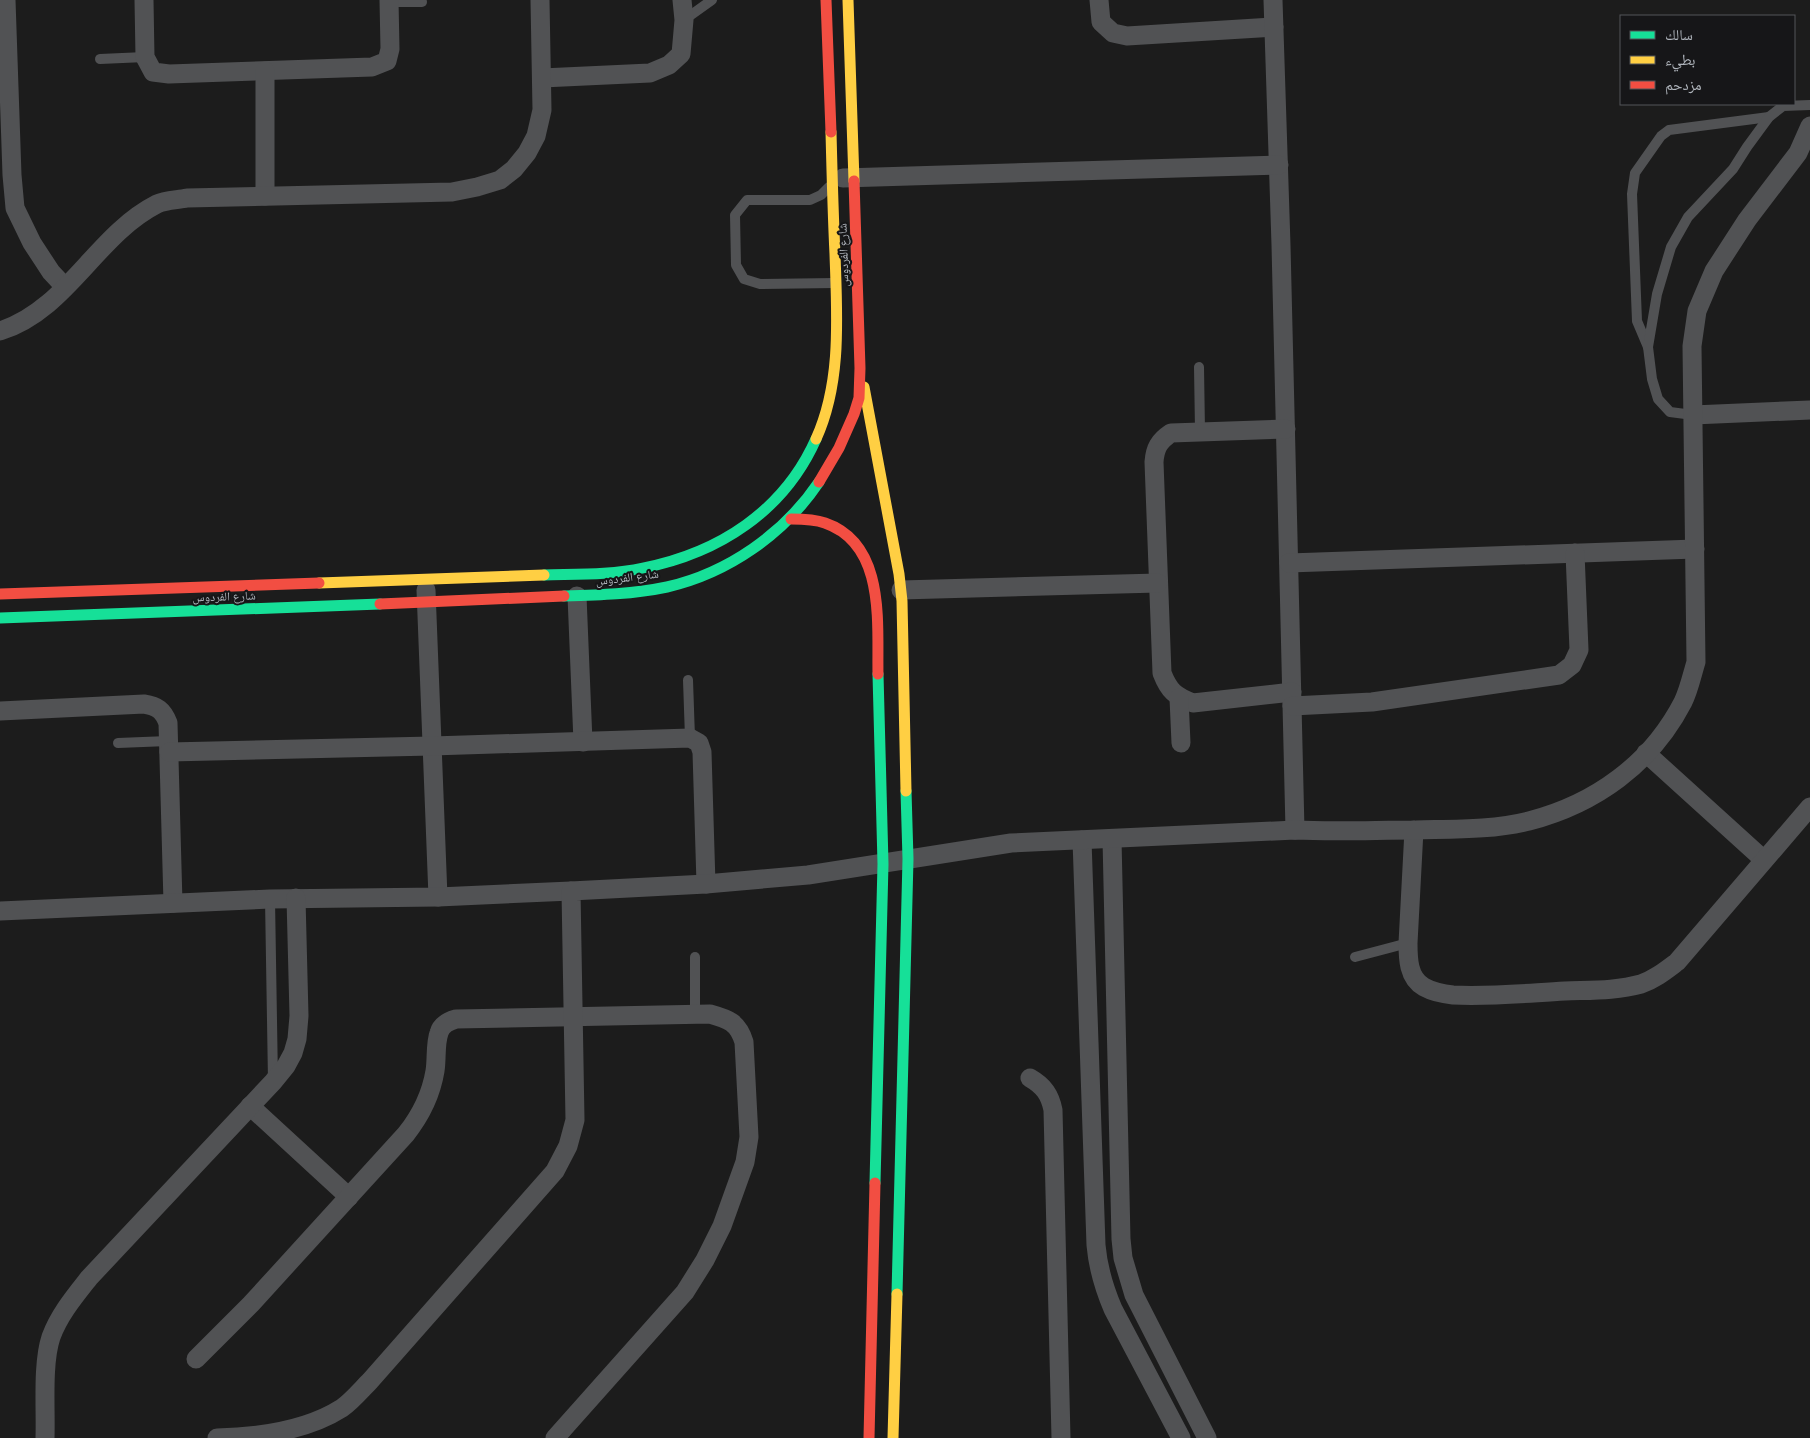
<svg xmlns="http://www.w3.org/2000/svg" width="1810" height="1438" viewBox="0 0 1810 1438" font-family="Lato,'Noto Naskh Arabic',sans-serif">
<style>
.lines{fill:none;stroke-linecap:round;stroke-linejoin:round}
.lane{stroke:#515254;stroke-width:10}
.street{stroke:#515254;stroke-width:19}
.fast{stroke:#16e098;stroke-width:11}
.slow{stroke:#ffcf43;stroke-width:11}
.jam{stroke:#f24e42;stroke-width:11}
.labels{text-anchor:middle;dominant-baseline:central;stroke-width:4;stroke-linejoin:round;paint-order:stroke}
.street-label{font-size:12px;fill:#afb4bb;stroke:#161618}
</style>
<rect width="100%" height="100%" fill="#1c1c1c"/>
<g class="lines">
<g class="lane">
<polyline points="389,2 422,2"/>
<polyline points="684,20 712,0"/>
<polyline points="100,59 145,57"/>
<polyline points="829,187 821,195 810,200 747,200 735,215 736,265 744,279 760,284 835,283"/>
<polyline points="1648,347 1637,321 1632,194 1635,173 1661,136 1669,130 1769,117"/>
<polyline points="1199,367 1200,431"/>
<polyline points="1693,415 1670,412 1658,399 1652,379 1648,347 1657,294 1671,247 1688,217 1733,169 1747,147 1769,117 1783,106 1810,105"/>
<polyline points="688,680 690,738"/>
<polyline points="118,743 168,741"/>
<polyline points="270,899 273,1081"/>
<polyline points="695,957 695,1015"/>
<polyline points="1355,957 1408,943"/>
</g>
<g class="street">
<polyline points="6,0 12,175 15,208 32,243 51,272 65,287"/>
<polyline points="144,0 145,57 153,72 169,74 372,67 387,61 390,49 389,0"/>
<polyline points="1099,0 1101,22 1113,33 1127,36 1274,27"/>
<polyline points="1273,0 1281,245 1295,830"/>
<polyline points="265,71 265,196"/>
<polyline points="542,78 650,73 669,65 681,54 684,20 682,0"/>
<polyline points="843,178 1279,165"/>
<path d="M 0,331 C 67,310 96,235 157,204 C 165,200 177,200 187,198 L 452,192 L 477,187 L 500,180 L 514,169 L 527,153 L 536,136 L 542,110 L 540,0"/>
<polyline points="1693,415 1810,410"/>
<path d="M 1286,429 L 1171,433 C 1159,441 1155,448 1154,462 L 1162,673 C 1169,691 1175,696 1193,703 L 1292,692"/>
<polyline points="1289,563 1695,549"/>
<polyline points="426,590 438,897"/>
<polyline points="901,590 1158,583"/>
<polyline points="577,596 583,742"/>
<polyline points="1179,698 1181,743"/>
<polyline points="1292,706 1372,702 1559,675 1572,665 1579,650 1575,553"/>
<path d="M 0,711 L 144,704 C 157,706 163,710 168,723 L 173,903"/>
<polyline points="169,752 432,746 690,738 699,743 702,752 706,884"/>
<polyline points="1646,753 1764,860"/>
<path d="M 1414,830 L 1408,943 C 1408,958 1408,978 1424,987 C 1433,992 1443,994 1453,995 C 1490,997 1528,993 1565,991 C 1590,990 1616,991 1641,984 C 1655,979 1665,971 1677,962 L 1810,807"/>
<polyline points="1112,839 1121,1239 1123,1258 1134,1295 1207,1438"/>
<path d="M 1082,840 L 1096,1245 C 1098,1268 1104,1288 1113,1309 L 1181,1438"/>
<polyline points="0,911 270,899 438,897 571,891"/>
<path d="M 1030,1078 C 1044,1086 1050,1095 1053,1110 L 1061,1438"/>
<polyline points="250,1106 349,1197"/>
<path d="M 196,1359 L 251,1304 L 406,1134 C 421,1115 431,1095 435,1071 C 437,1059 435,1044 439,1033 C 441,1025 449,1021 456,1019 L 710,1014 C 728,1019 738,1022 744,1042 L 749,1137 L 745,1162 L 722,1226 L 705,1260 L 685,1292 L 555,1438"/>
<path d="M 45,1438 C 46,1409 42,1364 51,1337 C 59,1315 74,1297 89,1278 L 273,1082 L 286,1066 L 293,1053 L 297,1039 L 299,1016 L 296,898"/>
<path d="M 217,1438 C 259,1437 306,1431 342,1408 C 352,1401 361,1390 370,1381 L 555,1171 L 568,1146 L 575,1120 L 571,891 L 706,884 L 808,875 L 1011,843 L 1295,830 C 1335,832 1376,830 1416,830 C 1453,829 1493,830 1529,821 C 1595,804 1651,764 1683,702 C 1689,690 1692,675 1696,662 L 1692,346 L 1697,311 L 1714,271 L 1747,220 L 1798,153 L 1810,126"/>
</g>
<g class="fast">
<path d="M 544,575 C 577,574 611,575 643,568 C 719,553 784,511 816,439"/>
<path d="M 564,596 C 599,595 634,594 667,587 C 728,573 784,534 819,482"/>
<polyline points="0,618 380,604"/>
<polyline points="875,1183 883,864 878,674"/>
<polyline points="897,1294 908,859 906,791"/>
</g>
<g class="slow">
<polyline points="848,0 854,181"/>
<polyline points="864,387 899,574 902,601 906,791"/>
<path d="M 816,439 C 842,382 837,316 835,254 C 833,214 832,173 831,132"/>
<polyline points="319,583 544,575"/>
<polyline points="893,1438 897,1294"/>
</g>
<g class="jam">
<polyline points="826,0 831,132"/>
<polyline points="819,482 839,448 854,414 859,398 860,368 854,181"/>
<path d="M 791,519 C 802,519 814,519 825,523 C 886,544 877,623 878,674"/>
<polyline points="0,594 319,583"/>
<polyline points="380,604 564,596"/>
<polyline points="869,1438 875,1183"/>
</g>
</g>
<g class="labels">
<g class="street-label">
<text transform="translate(843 255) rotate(-92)">شارع الفردوس</text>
<text transform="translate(627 577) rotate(-7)">شارع الفردوس</text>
<text transform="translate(224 596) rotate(-2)">شارع الفردوس</text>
</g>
</g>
<rect x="1620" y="15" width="175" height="90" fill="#161618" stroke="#535559"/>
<rect x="1630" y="31" width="25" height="8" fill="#16e098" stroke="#535559"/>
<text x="1665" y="40" font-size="15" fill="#afb4bb">سالك</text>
<rect x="1630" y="56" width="25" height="8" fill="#ffcf43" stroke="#535559"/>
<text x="1665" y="65" font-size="15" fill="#afb4bb">بطيء</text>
<rect x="1630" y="81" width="25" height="8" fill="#f24e42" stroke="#535559"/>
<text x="1665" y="90" font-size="15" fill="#afb4bb">مزدحم</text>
</svg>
